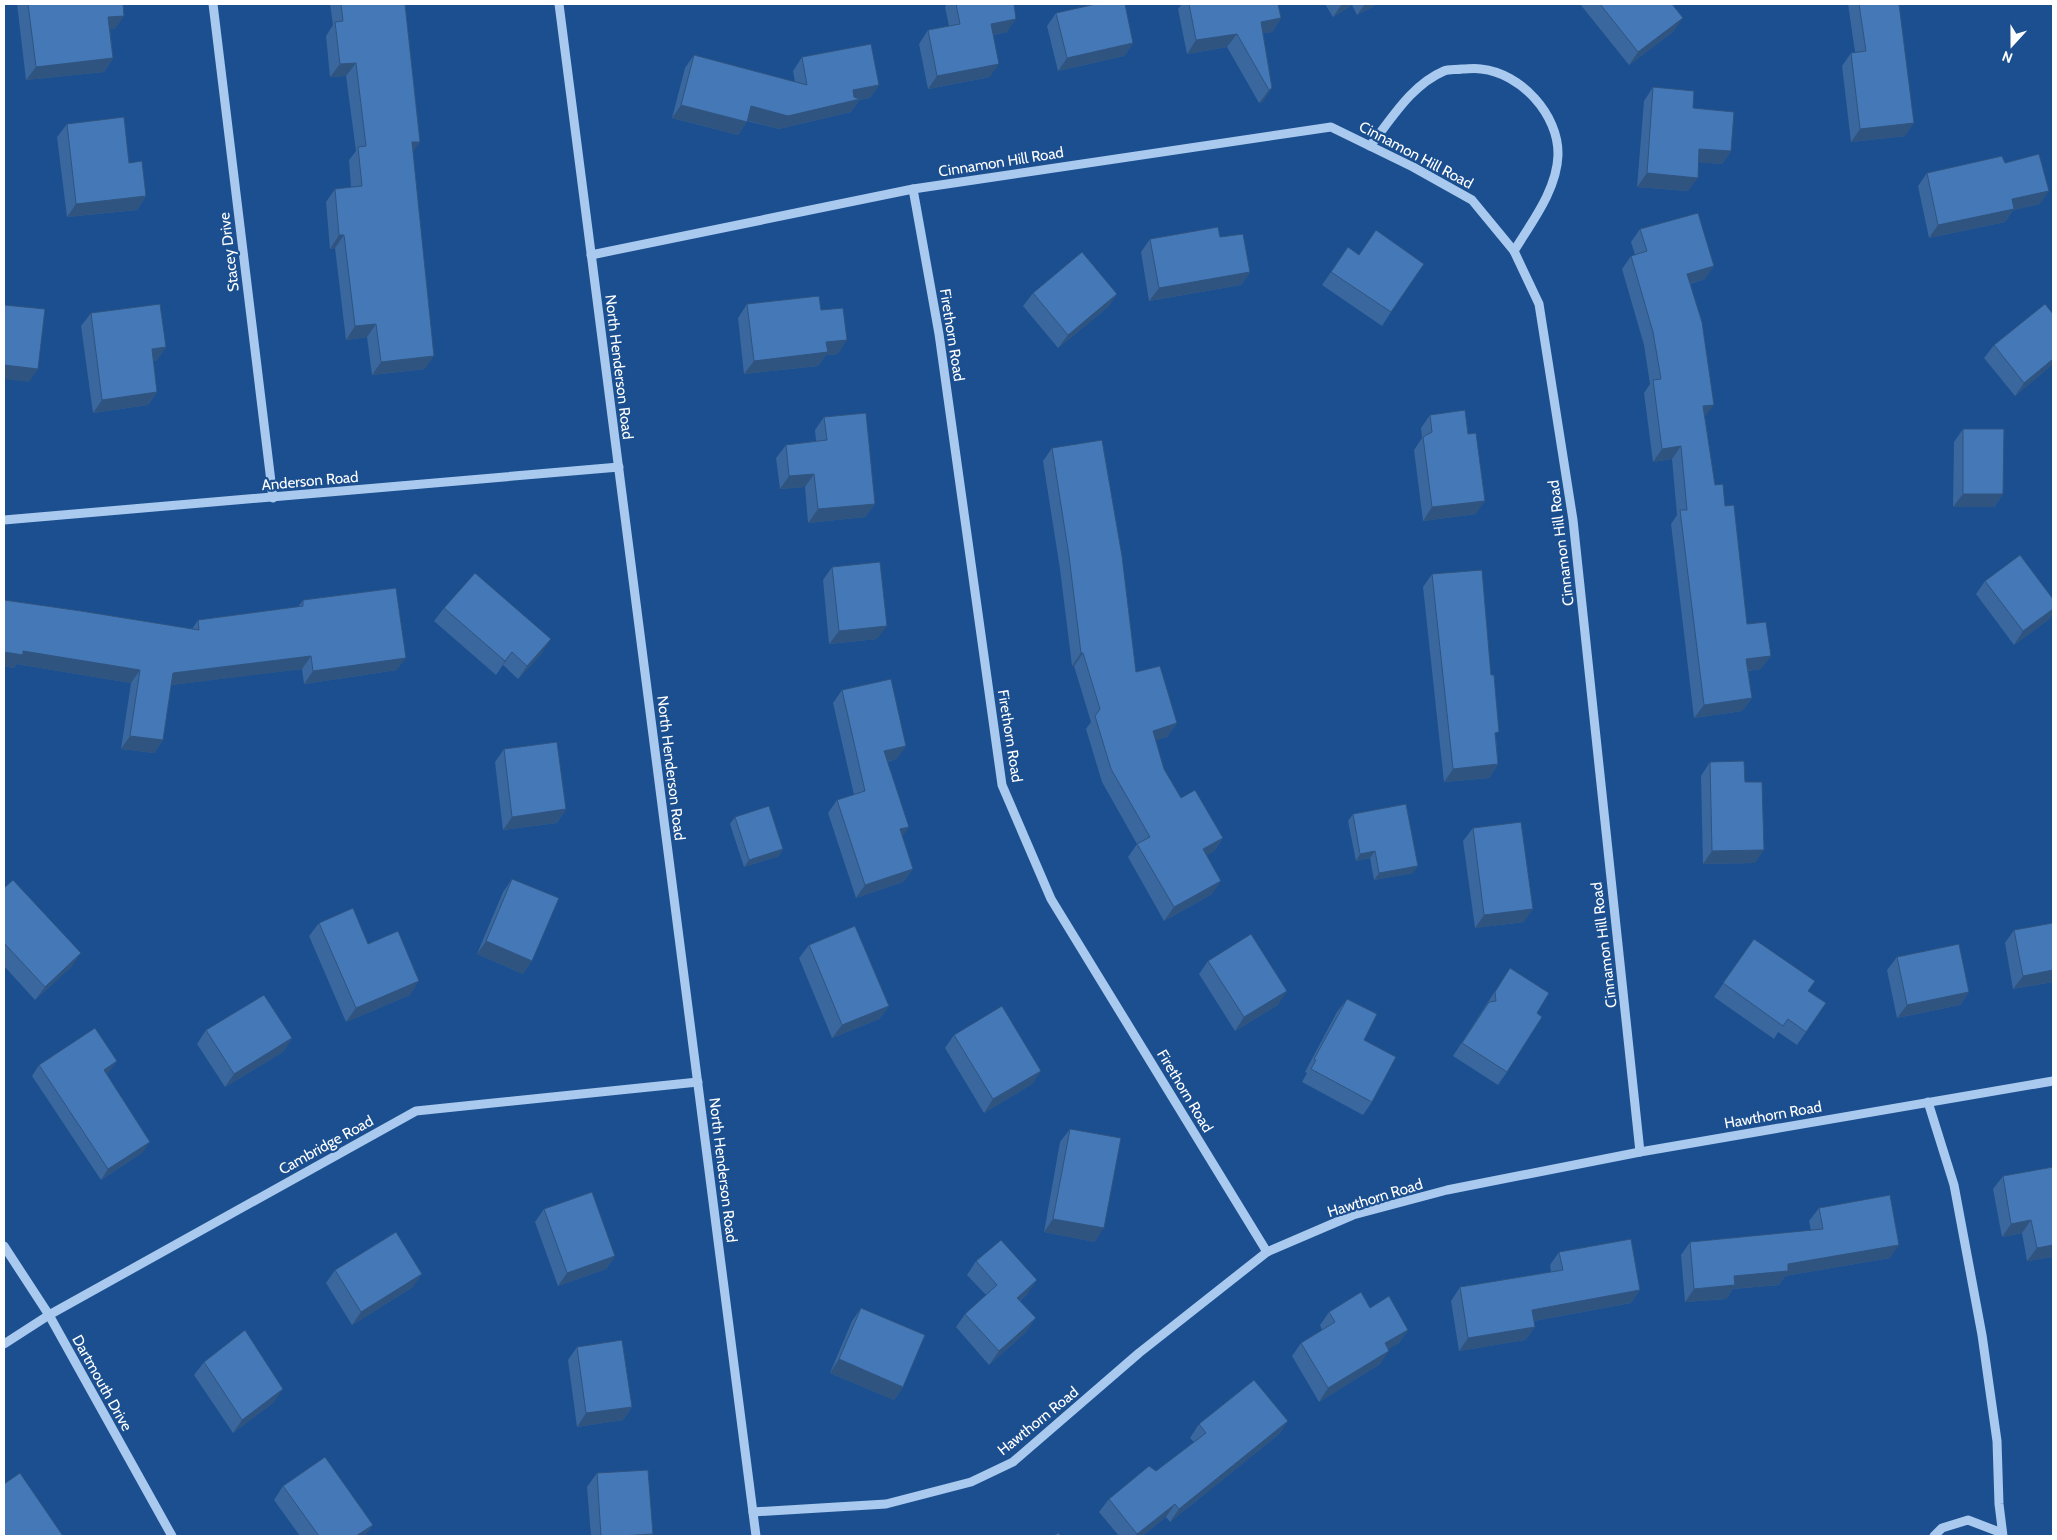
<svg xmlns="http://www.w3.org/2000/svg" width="2057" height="1540" viewBox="0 0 2057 1540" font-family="Cabin,sans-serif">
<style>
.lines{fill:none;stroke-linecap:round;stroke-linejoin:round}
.minor{stroke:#a9c9ee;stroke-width:9}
.wall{fill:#3a679d}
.shaded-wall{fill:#305480}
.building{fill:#4478b7;stroke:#305480}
.labels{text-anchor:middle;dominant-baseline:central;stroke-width:4.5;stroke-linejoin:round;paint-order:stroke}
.street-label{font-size:15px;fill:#fff;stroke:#1b4f8f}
</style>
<rect width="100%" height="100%" fill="#1b4f8f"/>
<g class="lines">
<g class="minor">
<polyline points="213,4 273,498"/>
<polyline points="559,4 756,1536"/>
<path d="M 1370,146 C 1391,120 1411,85 1444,71 C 1449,69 1456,70 1462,69 C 1468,69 1475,68 1481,69 C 1521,73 1559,115 1558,155 C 1557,190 1531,223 1514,251"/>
<polyline points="913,189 939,334 1002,785 1051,899 1267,1252"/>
<polyline points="591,255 913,189 1331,127 1413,167 1472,200 1514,251 1539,304 1573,520 1640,1152"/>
<polyline points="4,520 619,467"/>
<polyline points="1928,1102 1954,1185 1982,1335 1997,1441 1999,1504 2003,1536"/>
<polyline points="4,1246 49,1315 172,1536"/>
<polyline points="4,1344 49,1315 416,1111 698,1082"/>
<polyline points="753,1512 886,1504 971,1482 1013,1462 1139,1353 1267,1252 1353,1215 1447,1190 1640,1152 2053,1081"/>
<polyline points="1934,1536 1942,1528 1968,1520 2002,1533"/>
</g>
</g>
<g class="wall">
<polygon points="17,4 123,4 115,29 110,29 113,58 104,72 26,80"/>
<polygon points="330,4 405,4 420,142 413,151 425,369 372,375 367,337 346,340 335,248 330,249 326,202 335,189 351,187 349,160 356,151 346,76 330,77 326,36 333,25"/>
<polygon points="947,4 1014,4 1007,32 993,35 990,77 928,89 919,44 928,30 949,26 945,7"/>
<polygon points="1182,4 1278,4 1281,18 1272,32 1263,33 1272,88 1262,102 1259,103 1227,47 1187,54 1178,9"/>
<polygon points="1325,4 1377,4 1357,15 1352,5 1333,17"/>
<polygon points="1580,4 1672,4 1674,31 1629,65"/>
<polygon points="1848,4 1899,4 1905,136 1851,142 1842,66 1851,53 1855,52"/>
<polygon points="1056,13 1133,43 1124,56 1058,71 1047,26"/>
<polygon points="694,55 795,82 793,71 802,57 879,85 870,98 859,100 851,112 779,129 747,121 738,135 672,118 685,68"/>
<polygon points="1653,87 1693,108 1731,151 1722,164 1698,162 1688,191 1637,187 1644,101"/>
<polygon points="67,124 129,163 146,196 137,210 67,217 57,137"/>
<polygon points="2005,163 2040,204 2013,210 2005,222 1929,238 1918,186 1927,173"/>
<polygon points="1640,229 1705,279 1690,284 1705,417 1715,485 1725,506 1747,624 1761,669 1748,671 1752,698 1742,711 1694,718 1671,524 1677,515 1672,459 1653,462 1644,393 1650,384 1644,345 1622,269 1631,256 1635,255 1631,242"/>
<polygon points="1220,237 1250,272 1241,285 1149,301 1141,252 1150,239"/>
<polygon points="1348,247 1391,312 1382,326 1322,285"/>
<polygon points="1033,293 1117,294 1108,307 1058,348 1023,306"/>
<polygon points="747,304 838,354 826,355 818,366 744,374 738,318"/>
<polygon points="91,313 166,347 156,361 153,361 157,392 148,405 93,413 81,326"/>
<polygon points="1994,345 2053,364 2015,396 1984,358"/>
<polygon points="1430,415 1476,514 1423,521 1414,450 1422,438 1421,428"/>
<polygon points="824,417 875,504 865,517 808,523 805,487 780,489 776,458 786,445 816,441 815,430"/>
<polygon points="1963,429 2003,494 1994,507 1953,507 1954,442"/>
<polygon points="1052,448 1136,672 1177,723 1167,737 1155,740 1164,769 1181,798 1223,838 1214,851 1207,855 1212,894 1164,921 1128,857 1137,844 1102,782 1086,729 1091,722 1074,666 1072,666 1060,569 1043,461"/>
<polygon points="832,567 877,639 829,644 823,580"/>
<polygon points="1432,574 1496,737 1498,764 1489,778 1444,782 1423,587"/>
<polygon points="1985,581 2053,599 2053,613 2049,619 2014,645 1976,594"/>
<polygon points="4,600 192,629 198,620 298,607 303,600 397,670 304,684 302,669 171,685 163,740 154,753 121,749 131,683 16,664 14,668 4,666"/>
<polygon points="444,608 542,653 518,679 503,665 496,675 434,621"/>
<polygon points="842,690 897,759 887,762 902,836 913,869 903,882 856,898 828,813 837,800 854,795 833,703"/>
<polygon points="504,749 566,809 557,823 503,830 495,762"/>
<polygon points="1710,762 1745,782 1755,863 1703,864 1701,776"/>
<polygon points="1353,814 1413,873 1374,880 1370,858 1356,861 1348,821"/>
<polygon points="735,817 783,849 779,856 744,867 730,824"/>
<polygon points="1473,828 1524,922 1475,928 1463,841"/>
<polygon points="512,879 523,974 477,954 503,892"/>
<polygon points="4,888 72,966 35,1000 4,966"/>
<polygon points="319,923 368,944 410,995 346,1022 309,936"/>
<polygon points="2053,923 2053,982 2013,989 2005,943 2014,930"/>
<polygon points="1754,939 1808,991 1826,1003 1797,1045 1778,1032 1774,1039 1714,997"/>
<polygon points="809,945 889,1006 879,1019 832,1038 799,958"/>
<polygon points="1897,957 1969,992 1960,1005 1897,1018 1887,970"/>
<polygon points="1208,961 1278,1005 1235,1031 1199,974"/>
<polygon points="1510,968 1537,1013 1507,1072 1498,1085 1453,1056"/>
<polygon points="1347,999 1364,1040 1372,1102 1363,1115 1302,1082 1307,1073 1305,1072 1337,1012"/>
<polygon points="206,1030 292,1038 283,1052 225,1087 197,1044"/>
<polygon points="954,1035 1041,1071 1032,1084 984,1113 945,1048"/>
<polygon points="39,1065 109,1072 106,1074 143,1152 101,1180 32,1076"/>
<polygon points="1070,1129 1095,1242 1044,1232 1060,1142"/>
<polygon points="2053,1167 2053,1257 2027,1261 2022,1233 2002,1237 1993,1189 2003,1176"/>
<polygon points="1819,1208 1890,1258 1785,1276 1779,1285 1733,1289 1726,1299 1685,1302 1681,1255 1690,1242 1811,1231 1809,1221"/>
<polygon points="544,1209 615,1256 606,1269 558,1286 535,1222"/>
<polygon points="1559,1252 1640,1290 1631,1303 1534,1321 1535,1327 1525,1340 1459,1351 1451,1301 1460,1287 1551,1272 1550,1265"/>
<polygon points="976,1261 1028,1293 1020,1301 1026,1332 989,1365 956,1327 965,1314 986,1295 967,1275"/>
<polygon points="335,1270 413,1287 352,1325 326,1283"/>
<polygon points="861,1308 903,1387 894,1400 830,1373 852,1321"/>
<polygon points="1370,1308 1408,1330 1399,1343 1388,1349 1380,1364 1319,1402 1292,1356 1301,1343 1322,1330 1320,1325 1329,1312"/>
<polygon points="577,1347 632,1407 623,1420 577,1427 568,1360"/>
<polygon points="204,1362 274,1402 233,1433 194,1375"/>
<polygon points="1288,1421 1279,1434 1170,1522 1166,1517 1142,1536 1119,1536 1099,1512 1109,1499 1156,1471 1194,1442 1190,1438 1199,1424"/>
<polygon points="597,1473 653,1534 651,1536 591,1536 587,1487"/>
<polygon points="283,1486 373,1525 364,1536 300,1536 274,1500"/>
</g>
<g class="shaded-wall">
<polygon points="1342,4 1353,4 1352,5 1333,17"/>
<polygon points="1365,4 1377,4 1357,15"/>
<polygon points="124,16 115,29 99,31 108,17"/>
<polygon points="1281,18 1272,32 1251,35 1261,22"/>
<polygon points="1683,18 1674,31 1629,65 1638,52"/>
<polygon points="1016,19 1007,32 982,37 991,24"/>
<polygon points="1237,34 1227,47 1187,54 1196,40"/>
<polygon points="1133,43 1124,56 1058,71 1067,58"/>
<polygon points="113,58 104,72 26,80 36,67"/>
<polygon points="356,63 346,76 330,77 340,64"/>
<polygon points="999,64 990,77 928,89 937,76"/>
<polygon points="879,85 870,98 859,100 851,112 779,129 742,119 751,106"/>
<polygon points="1272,88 1262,102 1259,103 1269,90"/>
<polygon points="681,105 747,122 738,135 672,118"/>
<polygon points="1914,123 1905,136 1851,142 1860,129"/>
<polygon points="412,142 420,142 411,155"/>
<polygon points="1699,149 1731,151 1722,164 1690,162"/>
<polygon points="1647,173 1698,178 1688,191 1637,187"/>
<polygon points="2049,191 2040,204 2013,210 2005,222 1929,238 1938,225 2012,199"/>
<polygon points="146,196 137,210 67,217 76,204"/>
<polygon points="339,235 344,235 335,248 330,249"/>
<polygon points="1714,266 1705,279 1678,287 1687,274"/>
<polygon points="1250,272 1241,285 1149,301 1159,288"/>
<polygon points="1117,294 1108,307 1058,348 1068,335"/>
<polygon points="376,324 367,337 346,340 355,326"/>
<polygon points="847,340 838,354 826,355 818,366 744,374 754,361 826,342"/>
<polygon points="166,347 156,361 143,363 152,349"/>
<polygon points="434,356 425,369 372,375 381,362"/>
<polygon points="2053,359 2053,364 2015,396 2024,383"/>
<polygon points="4,365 38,369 29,382 4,379"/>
<polygon points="157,392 148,405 93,413 102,400"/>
<polygon points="1714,405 1704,418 1703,406"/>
<polygon points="1681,446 1672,459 1653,462 1662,449"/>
<polygon points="814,474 805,487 780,489 789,476"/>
<polygon points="1963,494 2003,494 1994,507 1953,507"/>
<polygon points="1485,501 1476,514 1423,521 1432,507"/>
<polygon points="875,504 865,517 808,523 818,509"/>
<polygon points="2053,609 2053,613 2049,619 2014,645 2023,631"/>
<polygon points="887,626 877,639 829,644 839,631"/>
<polygon points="551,639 542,653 518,679 527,666"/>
<polygon points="23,651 140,670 131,683 16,664 14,668 4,666 4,652"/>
<polygon points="512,652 503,665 496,675 505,661"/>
<polygon points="1081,653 1083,653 1074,666 1072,666"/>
<polygon points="311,656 302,669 164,686 173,673"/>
<polygon points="1771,656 1761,669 1737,672 1746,659"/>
<polygon points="406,658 397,670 304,684 313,671"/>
<polygon points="1752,698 1742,711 1694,718 1704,705"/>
<polygon points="1177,723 1167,737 1143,744 1153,731"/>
<polygon points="130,736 163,740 154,753 121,749"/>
<polygon points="906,746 897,759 875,764 884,751"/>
<polygon points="1498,764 1489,778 1444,782 1453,769"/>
<polygon points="566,809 557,823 503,830 512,817"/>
<polygon points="909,827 900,840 900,829"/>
<polygon points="1223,838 1214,851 1194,863 1203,849"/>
<polygon points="783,849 779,856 744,867 749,860"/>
<polygon points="1764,850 1755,863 1703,864 1712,851"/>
<polygon points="1375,851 1370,858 1356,861 1360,854"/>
<polygon points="1418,866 1413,873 1374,880 1379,873"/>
<polygon points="913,869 903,882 856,898 865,885"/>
<polygon points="1221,881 1212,894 1164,921 1174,907"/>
<polygon points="1533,909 1524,922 1475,928 1484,915"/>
<polygon points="486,941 532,961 523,974 477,954"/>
<polygon points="81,953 72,966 35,1000 45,987"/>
<polygon points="2053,970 2053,982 2013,989 2023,976"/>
<polygon points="419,981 410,995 346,1022 356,1008"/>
<polygon points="1287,991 1278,1005 1235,1031 1244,1017"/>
<polygon points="1969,992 1960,1005 1897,1018 1907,1005"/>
<polygon points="889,1006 879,1019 832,1038 842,1025"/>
<polygon points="292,1038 283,1052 225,1087 234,1074"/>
<polygon points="117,1061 109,1072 96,1081 104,1070"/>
<polygon points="1041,1071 1032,1084 984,1113 993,1099"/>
<polygon points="150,1142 143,1152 101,1180 108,1169"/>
<polygon points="1053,1219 1104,1228 1095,1242 1044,1232"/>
<polygon points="2031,1220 2022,1233 2002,1237 2011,1224"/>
<polygon points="1899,1245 1890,1258 1785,1276 1779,1285 1733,1289 1726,1299 1685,1302 1694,1289 1734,1276 1788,1264"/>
<polygon points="2053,1245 2053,1257 2027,1261 2037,1248"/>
<polygon points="615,1256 606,1269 558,1286 567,1273"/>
<polygon points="422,1274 413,1287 352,1325 361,1312"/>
<polygon points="1037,1280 1028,1293 1008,1311 1017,1298"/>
<polygon points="1640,1290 1631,1303 1522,1323 1532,1310"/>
<polygon points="1036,1318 1026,1332 989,1365 999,1351"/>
<polygon points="1535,1327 1525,1340 1459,1351 1468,1338"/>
<polygon points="1408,1330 1399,1343 1376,1357 1385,1343"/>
<polygon points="1389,1351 1380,1364 1319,1402 1328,1388"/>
<polygon points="839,1359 903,1387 894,1400 830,1373"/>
<polygon points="283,1389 274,1402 233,1433 242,1420"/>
<polygon points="632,1407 623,1420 577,1427 586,1413"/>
<polygon points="1288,1421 1279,1434 1170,1522 1179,1509"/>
<polygon points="1175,1504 1166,1517 1142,1536 1135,1536 1137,1534"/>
<polygon points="373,1525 364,1536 356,1536"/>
<polygon points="653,1534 651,1536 620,1536"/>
</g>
<g class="building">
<polygon points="28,4 123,4 124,16 108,17 113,58 36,67"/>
<polygon points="341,4 405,4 420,142 412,142 434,356 381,362 376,324 355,326 344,235 339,235 335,189 362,186 358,147 366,146 356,63 340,64 335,22 343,21"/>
<polygon points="956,4 1014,4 1016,19 991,24 999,64 937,76 928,30 960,24"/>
<polygon points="1096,4 1125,4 1133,43 1067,58 1056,13"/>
<polygon points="1189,4 1278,4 1281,18 1261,22 1272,88 1269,90 1237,34 1196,40"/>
<polygon points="1600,4 1672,4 1683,18 1638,52"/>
<polygon points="1859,4 1899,4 1914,123 1860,129 1851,53 1866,51"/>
<polygon points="871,44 879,85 853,90 854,97 860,99 788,116 751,106 747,122 681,105 694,55 807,85 802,57"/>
<polygon points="1653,87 1694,91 1693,108 1734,112 1731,151 1699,149 1698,178 1647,173"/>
<polygon points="124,117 129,163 142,161 146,196 76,204 67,124"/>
<polygon points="2039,154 2049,191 2012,199 2014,209 1938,225 1927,173 2002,156 2005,163"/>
<polygon points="1698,213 1714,266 1687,274 1702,322 1714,405 1703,406 1715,485 1723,484 1725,506 1734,505 1747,624 1766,622 1771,656 1746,659 1752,698 1704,705 1680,510 1687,510 1681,446 1662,449 1653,380 1661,379 1653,332 1631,256 1647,251 1640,229"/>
<polygon points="1218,227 1220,237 1243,234 1250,272 1159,288 1150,239"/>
<polygon points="1376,230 1424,264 1391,312 1331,272 1348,247 1359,255"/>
<polygon points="1082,252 1117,294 1068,335 1033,293"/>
<polygon points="819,296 821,310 843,308 847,340 826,342 828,352 754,361 747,304"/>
<polygon points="160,304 166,347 152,349 157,392 102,400 91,313"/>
<polygon points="2045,304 2053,314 2053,359 2024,383 1994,345"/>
<polygon points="4,305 45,309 38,369 4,365"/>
<polygon points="1465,410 1468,434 1476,433 1485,501 1432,507 1423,437 1432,432 1430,415"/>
<polygon points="866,413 875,504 818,509 814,474 789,476 786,445 827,440 824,417"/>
<polygon points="1963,429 2004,429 2003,494 1963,494"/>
<polygon points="1102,440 1122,556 1136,672 1160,666 1177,723 1153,731 1164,769 1181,798 1195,790 1223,838 1203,849 1221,881 1174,907 1137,844 1150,837 1111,769 1095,716 1100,709 1083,653 1081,653 1069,556 1052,448"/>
<polygon points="2020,555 2053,599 2053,609 2023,631 1985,581"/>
<polygon points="880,562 887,626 839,631 832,567"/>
<polygon points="1482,570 1491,675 1494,675 1499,732 1495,733 1498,764 1453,769 1432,574"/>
<polygon points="475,573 551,639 527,666 512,652 505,661 444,608"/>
<polygon points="396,588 406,658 313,671 311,656 173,673 163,740 130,736 140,670 23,651 23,655 4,652 4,600 81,611 199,630 198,620 303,606 303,600"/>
<polygon points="891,679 906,746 884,751 909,827 900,829 913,869 865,885 837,800 865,791 842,690"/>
<polygon points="557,742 566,809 512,817 504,749"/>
<polygon points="1744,761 1745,782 1762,782 1764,850 1712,851 1710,762"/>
<polygon points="1406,804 1418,866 1379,873 1375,851 1360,854 1353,814"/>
<polygon points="769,806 783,849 749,860 735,817"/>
<polygon points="1521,822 1533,909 1484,915 1473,828"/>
<polygon points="512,879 559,898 532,961 486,941"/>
<polygon points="13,880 81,953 45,987 4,943 4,888"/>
<polygon points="353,908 368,944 398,931 419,981 356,1008 319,923"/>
<polygon points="2053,923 2053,970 2023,976 2014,930"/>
<polygon points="855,926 889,1006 842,1025 809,945"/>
<polygon points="1251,934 1287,991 1244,1017 1208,961"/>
<polygon points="1754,939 1815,981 1808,991 1826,1003 1806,1032 1788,1019 1783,1026 1723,983"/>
<polygon points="1959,944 1969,992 1907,1005 1897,957"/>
<polygon points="1510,968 1549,993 1537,1013 1542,1017 1507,1072 1462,1043 1489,1002 1496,1001 1495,992"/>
<polygon points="264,995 292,1038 234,1074 206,1030"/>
<polygon points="1347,999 1377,1014 1364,1040 1396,1057 1372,1102 1311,1069 1316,1060 1314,1059"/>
<polygon points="1002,1006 1041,1071 993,1099 954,1035"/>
<polygon points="95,1028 117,1061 104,1070 150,1142 108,1169 39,1065"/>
<polygon points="1070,1129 1121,1138 1104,1228 1053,1219"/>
<polygon points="2053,1167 2053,1245 2037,1248 2031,1220 2011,1224 2003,1176"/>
<polygon points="592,1192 615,1256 567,1273 544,1209"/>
<polygon points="1890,1195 1899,1245 1788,1264 1788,1271 1734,1276 1735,1285 1694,1289 1690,1242 1823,1229 1819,1208"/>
<polygon points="396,1232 422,1274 361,1312 335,1270"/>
<polygon points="1631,1239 1640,1290 1532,1310 1535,1327 1468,1338 1460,1287 1563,1270 1559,1252"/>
<polygon points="1001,1240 1037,1280 1017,1298 1036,1318 999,1351 965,1314 997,1285 976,1261"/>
<polygon points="1361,1292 1370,1308 1389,1296 1408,1330 1385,1343 1389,1351 1328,1388 1301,1343 1335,1322 1329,1312"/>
<polygon points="861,1308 925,1335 903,1387 839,1359"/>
<polygon points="245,1330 283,1389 242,1420 204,1362"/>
<polygon points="622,1340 632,1407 586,1413 577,1347"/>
<polygon points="1254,1380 1288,1421 1179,1509 1175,1504 1137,1534 1109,1499 1149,1466 1156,1471 1206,1433 1199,1424"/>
<polygon points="325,1457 373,1525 356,1536 319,1536 283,1486"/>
<polygon points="648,1470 653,1534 620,1536 601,1536 597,1473"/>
<polygon points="20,1473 63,1536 4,1536 4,1484"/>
<polygon points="1059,1533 1060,1536 1052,1536"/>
</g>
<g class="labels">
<g class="street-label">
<text transform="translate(1416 155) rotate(28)">Cinnamon Hill Road</text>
<text transform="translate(1001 162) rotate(-9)">Cinnamon Hill Road</text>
<text transform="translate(229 252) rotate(-97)">Stacey Drive</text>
<text transform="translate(952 335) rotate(81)">Firethorn Road</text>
<text transform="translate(619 367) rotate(83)">North Henderson Road</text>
<text transform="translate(310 481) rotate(-5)">Anderson Road</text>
<text transform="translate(1561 543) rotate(-97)">Cinnamon Hill Road</text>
<text transform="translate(1010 736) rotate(81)">Firethorn Road</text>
<text transform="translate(671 768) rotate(83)">North Henderson Road</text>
<text transform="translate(1604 945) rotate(-97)">Cinnamon Hill Road</text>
<text transform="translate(1185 1091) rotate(59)">Firethorn Road</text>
<text transform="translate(1773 1115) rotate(-10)">Hawthorn Road</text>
<text transform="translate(326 1145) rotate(-29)">Cambridge Road</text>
<text transform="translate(723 1170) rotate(83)">North Henderson Road</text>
<text transform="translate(1375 1198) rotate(-17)">Hawthorn Road</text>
<text transform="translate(102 1383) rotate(61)">Dartmouth Drive</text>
<text transform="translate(1038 1421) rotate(-39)">Hawthorn Road</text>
</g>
</g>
<rect width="2057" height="1540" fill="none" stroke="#ffffff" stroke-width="10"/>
<g transform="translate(2012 45) rotate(201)" stroke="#1b4f8f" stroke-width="4" paint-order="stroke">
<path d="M0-4L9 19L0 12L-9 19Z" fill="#ffffff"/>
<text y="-8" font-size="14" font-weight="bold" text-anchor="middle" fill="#ffffff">N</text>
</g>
</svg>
